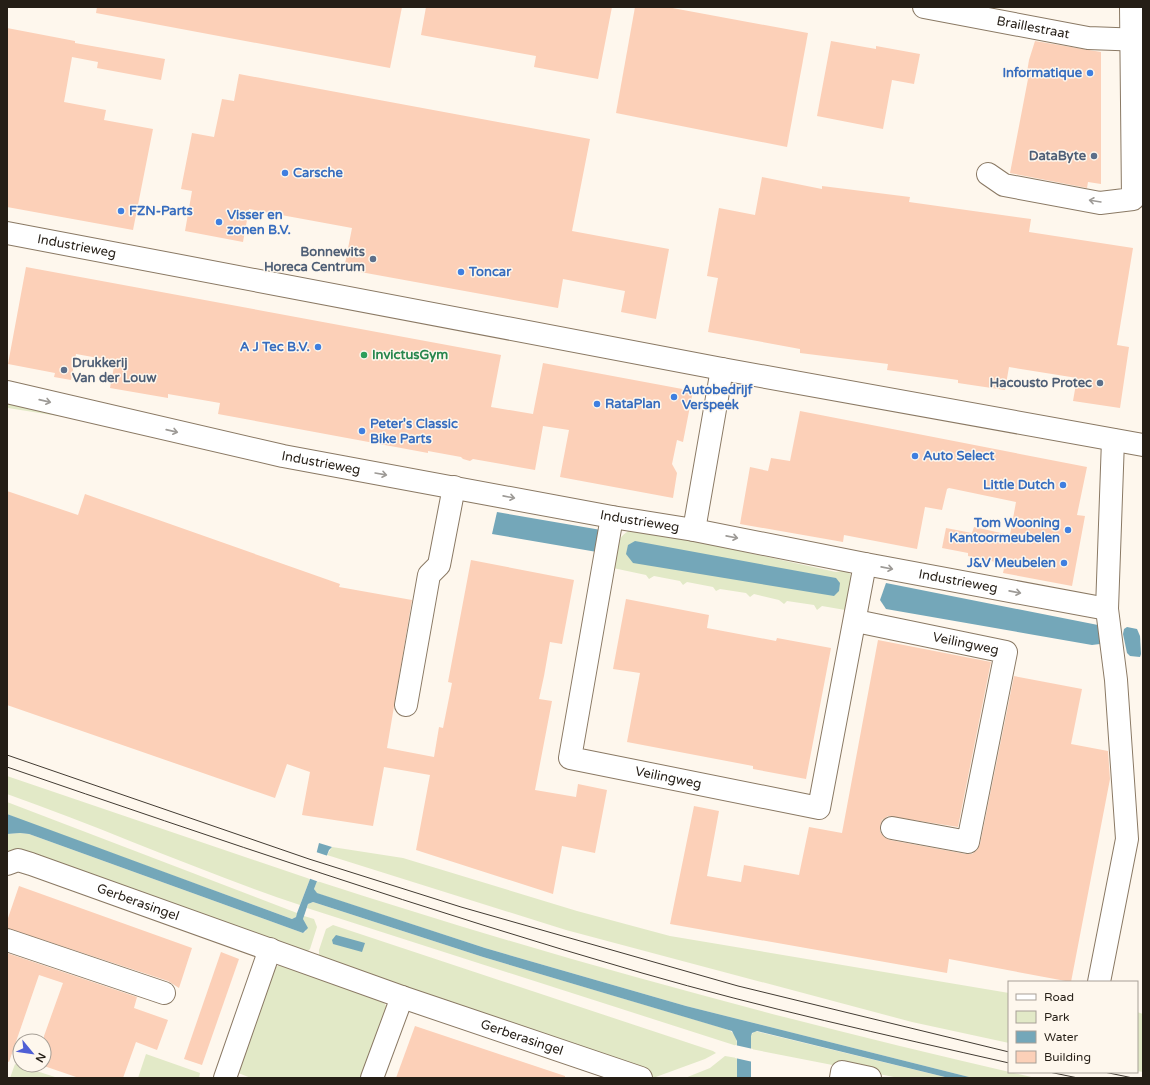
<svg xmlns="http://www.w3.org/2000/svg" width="1150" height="1085" viewBox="0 0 1150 1085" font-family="'Varela Round',sans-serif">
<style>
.green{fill:#e2e9c7}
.water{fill:#74a7b9}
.pier{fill:#fef7ed}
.building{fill:#fcd0b8}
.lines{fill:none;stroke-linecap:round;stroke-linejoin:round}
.minor-casing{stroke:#8a7964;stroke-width:24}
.minor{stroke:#fff;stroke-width:22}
.tram{stroke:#423b32;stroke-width:1}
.oneway{stroke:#9d9a96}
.shop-dot{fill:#3f7fe0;stroke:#fef7ed;stroke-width:1.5}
.service-dot{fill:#5c6f8a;stroke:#fef7ed;stroke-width:1.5}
.leisure-dot{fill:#2e9e5b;stroke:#fef7ed;stroke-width:1.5}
.labels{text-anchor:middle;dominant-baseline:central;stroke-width:3;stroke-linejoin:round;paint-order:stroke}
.street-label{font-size:13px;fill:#251e16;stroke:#fef7ed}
.shop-label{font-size:13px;font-weight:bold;fill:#366cbe;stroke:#fef7ed;text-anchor:start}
.service-label{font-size:13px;font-weight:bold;fill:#4e5e75;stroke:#fef7ed;text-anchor:end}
.leisure-label{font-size:13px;font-weight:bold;fill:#27864d;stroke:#fef7ed;text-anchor:start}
</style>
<rect width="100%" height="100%" fill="#fef7ed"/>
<g class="green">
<polygon points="7,404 70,416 71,418 8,408 7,409"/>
<path d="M 635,528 L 836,572 L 847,570 L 855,581 L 851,611 L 822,606 L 817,610 L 814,605 L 787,601 L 784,604 L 779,600 L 754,594 L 750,597 L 746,593 L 720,589 L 716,591 L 713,587 L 687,582 L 683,585 L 680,581 L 654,576 L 649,579 L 646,575 L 613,568 C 617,549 615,535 635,528 Z"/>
<path d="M 7,776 L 310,879 L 300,905 C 201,872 106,829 7,794 Z"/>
<polygon points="7,802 297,913 296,917 292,919 21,820 7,814"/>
<polygon points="20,833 29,834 303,933 306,931 303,919 304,916 314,919 317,927 310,949 306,953 7,855 7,834"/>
<polygon points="332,847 403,858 577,911 670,936 1009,993 1009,1043 912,1022 566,930 327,855"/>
<path d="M 317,881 C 554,958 793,1023 1036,1078 L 973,1078 L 686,1006 L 485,948 L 316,893 L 314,889 Z"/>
<path d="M 313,902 L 483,957 L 726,1029 C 735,1032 737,1037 737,1046 L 307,908 L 308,904 Z"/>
<polygon points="333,925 713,1051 716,1053 705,1059 653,1078 319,956 319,950 326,929"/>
<polygon points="279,965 382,1000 389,1010 366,1078 251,1078 233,1071 272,970"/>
<polygon points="1137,1012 1143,1014 1143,1072 1137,1071"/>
<polygon points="755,1031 949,1078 899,1078 751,1049 751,1035"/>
<polygon points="146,1054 200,1073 199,1078 138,1078"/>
<polygon points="725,1056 737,1058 737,1078 685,1078 710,1068"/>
<polygon points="15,1064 58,1078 10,1078"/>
</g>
<g class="water">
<polygon points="497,512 601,530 597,552 492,534"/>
<polygon points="635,541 836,578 840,583 839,591 834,596 633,563 626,554 628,545"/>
<polygon points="886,583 1103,626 1104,632 1100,644 1092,645 886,609 880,600"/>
<polygon points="1127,627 1137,629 1140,636 1141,654 1140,657 1130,656 1127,653 1123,634 1124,629"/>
<polygon points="7,814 292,919 296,917 297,913 310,879 319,843 332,847 329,850 314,889 317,893 485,948 686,1006 973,1078 949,1078 757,1031 752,1033 751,1036 751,1078 737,1078 737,1041 732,1031 483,957 313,902 308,904 303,919 308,928 303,933 29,834 20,833 7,834"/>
<polygon points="336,935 365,943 362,952 333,944 332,940"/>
</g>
<g class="pier">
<polygon points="316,852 328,856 319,882 308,878"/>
<polygon points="735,1045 753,1049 753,1062 735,1058"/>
</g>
<g class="building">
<polygon points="97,7 402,7 390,68 96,13"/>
<polygon points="426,7 612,7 598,79 534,67 536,56 421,35"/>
<polygon points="635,7 667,7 808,33 787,147 616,113"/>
<polygon points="7,28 75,41 75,43 165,59 161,80 97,68 98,62 72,57 64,102 106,110 104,120 153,129 133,230 7,207"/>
<polygon points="831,41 876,49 876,46 920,54 914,84 892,80 883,129 817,116"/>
<polygon points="1035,41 1101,52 1101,184 1088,182 1087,188 1010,173 1028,79 1026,78 1029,60"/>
<polygon points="239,74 590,139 572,231 669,249 656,319 621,312 625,291 563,279 558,308 344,269 352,228 249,209 243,242 185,231 192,191 181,189 192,133 214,137 222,99 234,101"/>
<polygon points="762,177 822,189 822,186 910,197 909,202 1031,219 1029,232 1133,248 1117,345 1129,347 1120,408 1073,401 1077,378 1009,367 1005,390 958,383 958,380 887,370 888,364 800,353 800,349 708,332 718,278 707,276 719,208 755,215"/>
<polygon points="26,267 501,355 491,407 533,414 543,363 693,391 683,442 677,440 672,464 677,473 673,498 560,477 569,430 543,426 535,470 473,459 470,461 463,459 461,457 428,451 428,453 218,414 220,403 168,394 168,398 110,388 115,361 76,354 71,380 54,377 55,373 8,364"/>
<polygon points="800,411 1087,467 1077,515 1085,516 1072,586 1003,573 1005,564 968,556 968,553 942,548 946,528 972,533 974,527 1010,535 1016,502 949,488 947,489 942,510 925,507 917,549 844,535 843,542 740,524 750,467 768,471 771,458 790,461"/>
<polygon points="7,491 78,515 85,494 340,584 339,587 412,600 387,748 434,757 439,727 443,728 452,683 448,682 471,560 574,580 562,644 550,642 544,676 539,699 552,701 535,790 576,797 578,784 607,790 595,853 562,846 553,894 416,850 430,775 384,767 373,826 302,815 310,772 287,764 275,798 7,705"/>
<polygon points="626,599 709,615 707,628 776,641 777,638 831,648 806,779 753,769 753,766 627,742 640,673 613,669"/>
<polygon points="878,640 991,662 958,827 888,816 882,820 880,826 880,832 884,837 890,840 966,854 972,854 977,850 980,844 1014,676 1082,689 1071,744 1108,751 1110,779 1071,982 949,959 947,973 670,924 694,806 719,811 707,876 741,882 744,865 799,875 809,827 842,833"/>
<polygon points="19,886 192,948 179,988 168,981 7,928 7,921"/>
<polygon points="221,952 239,959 202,1065 184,1059"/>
<polygon points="7,953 137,997 134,1008 168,1020 157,1050 136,1042 123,1078 79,1078 44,1066 44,1036 63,983 39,975 9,1062 7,1061"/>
<polygon points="415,1026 565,1076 565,1078 396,1078"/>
</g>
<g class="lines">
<g class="minor-casing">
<g id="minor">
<path id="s1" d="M 924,7 L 1088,38 L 1143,40"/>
<polyline points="988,174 1004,185 1100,203 1133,199 1131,7"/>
<path id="s2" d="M 7,233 L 722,369 L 1143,445"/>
<path id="s3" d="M 7,392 L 283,456 L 612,517 L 694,530 L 865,564 L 1107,609"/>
<path id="s4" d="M 612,517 L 570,758 L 819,808 L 865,564"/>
<polyline points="694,530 722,369"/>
<path id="s5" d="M 856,621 L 1006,652 L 968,842 L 892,828"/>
<polyline points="406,705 429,575 439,565 454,487"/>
<path id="s6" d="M 7,864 L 18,860 L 31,864 L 402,997 L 641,1078"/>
<polyline points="7,940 164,993"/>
<polyline points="1099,982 1127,839 1116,680 1107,609 1113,440"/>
<polyline points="225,1078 270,949"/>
<polyline points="372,1078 402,997"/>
<polyline points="841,1078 842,1072 870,1078"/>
</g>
</g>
<use href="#minor" class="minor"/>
<g class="tram">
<polyline points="7,755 309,859 461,907 738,986 1009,1052"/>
<path d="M 7,767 C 217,839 428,911 642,973 C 763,1008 886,1035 1009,1063"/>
<polyline points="1049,1072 1078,1078"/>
<polyline points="1104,1072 1133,1078"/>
</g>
</g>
<defs><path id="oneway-shaft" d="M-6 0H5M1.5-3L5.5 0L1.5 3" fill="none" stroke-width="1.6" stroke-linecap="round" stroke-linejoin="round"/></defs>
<g class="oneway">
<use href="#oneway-shaft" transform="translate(1095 201) rotate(-171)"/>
<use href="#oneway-shaft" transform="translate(45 401) rotate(13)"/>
<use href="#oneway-shaft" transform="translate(172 431) rotate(13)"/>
<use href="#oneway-shaft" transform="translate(381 474) rotate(10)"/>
<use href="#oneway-shaft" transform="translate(509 497) rotate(11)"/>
<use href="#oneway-shaft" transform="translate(732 537) rotate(11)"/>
<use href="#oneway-shaft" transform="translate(887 568) rotate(11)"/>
<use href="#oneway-shaft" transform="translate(1015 592) rotate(11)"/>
</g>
<g class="shop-dot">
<circle cx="1090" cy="73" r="4"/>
<circle cx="285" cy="173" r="4"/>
<circle cx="121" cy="211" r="4"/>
<circle cx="219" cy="222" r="4"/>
<circle cx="461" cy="272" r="4"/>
<circle cx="318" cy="347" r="4"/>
<circle cx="674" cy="397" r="4"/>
<circle cx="597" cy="404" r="4"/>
<circle cx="362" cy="431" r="4"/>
<circle cx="915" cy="456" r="4"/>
<circle cx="1063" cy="485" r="4"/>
<circle cx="1068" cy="530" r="4"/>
<circle cx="1064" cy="563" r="4"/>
</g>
<g class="service-dot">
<circle cx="1094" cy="156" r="4"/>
<circle cx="373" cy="259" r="4"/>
<circle cx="64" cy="370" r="4"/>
<circle cx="1100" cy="383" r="4"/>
</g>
<circle class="leisure-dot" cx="364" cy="355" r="4"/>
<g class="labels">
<g class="street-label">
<text stroke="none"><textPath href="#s1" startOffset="111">Braillestraat</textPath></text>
<text stroke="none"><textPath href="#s2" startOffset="71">Industrieweg</textPath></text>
<text stroke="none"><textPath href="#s3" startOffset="322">Industrieweg</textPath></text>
<text stroke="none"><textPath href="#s3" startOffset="646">Industrieweg</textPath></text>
<text stroke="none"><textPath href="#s3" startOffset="970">Industrieweg</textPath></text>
<text stroke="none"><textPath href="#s5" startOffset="112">Veilingweg</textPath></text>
<text stroke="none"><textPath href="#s4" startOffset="345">Veilingweg</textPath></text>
<text stroke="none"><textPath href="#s6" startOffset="139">Gerberasingel</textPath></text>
<text stroke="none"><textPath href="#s6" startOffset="546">Gerberasingel</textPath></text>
</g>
<g class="shop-label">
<text x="1082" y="73" text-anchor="end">Informatique</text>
<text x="293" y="173">Carsche</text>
<text x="129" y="211">FZN-Parts</text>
<text x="227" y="215">Visser en<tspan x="227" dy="15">zonen B.V.</tspan></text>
<text x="469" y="272">Toncar</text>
<text x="310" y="347" text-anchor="end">A J Tec B.V.</text>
<text x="682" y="390">Autobedrijf<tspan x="682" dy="15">Verspeek</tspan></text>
<text x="605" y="404">RataPlan</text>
<text x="370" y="424">Peter's Classic<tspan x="370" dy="15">Bike Parts</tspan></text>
<text x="923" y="456">Auto Select</text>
<text x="1055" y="485" text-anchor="end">Little Dutch</text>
<text x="1060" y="523" text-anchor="end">Tom Wooning<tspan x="1060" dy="15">Kantoormeubelen</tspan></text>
<text x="1056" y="563" text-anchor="end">J&amp;V Meubelen</text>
</g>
<g class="service-label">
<text x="1086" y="156">DataByte</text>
<text x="365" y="252">Bonnewits<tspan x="365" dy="15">Horeca Centrum</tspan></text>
<text x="72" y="363" text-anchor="start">Drukkerij<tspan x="72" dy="15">Van der Louw</tspan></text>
<text x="1092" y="383">Hacousto Protec</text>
</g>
<g class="leisure-label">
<text x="372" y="355">InvictusGym</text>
</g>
</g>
<rect width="1150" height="1085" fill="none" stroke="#251e16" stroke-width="16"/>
<rect x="1008" y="981" width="130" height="92" fill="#fef7ed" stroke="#a7a097"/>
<rect x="1016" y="994" width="20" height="6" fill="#ffffff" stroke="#a7a097"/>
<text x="1044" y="1001" font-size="12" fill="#251e16">Road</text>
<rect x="1016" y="1011" width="20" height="12" fill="#e2e9c7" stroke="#a7a097"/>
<text x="1044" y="1021" font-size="12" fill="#251e16">Park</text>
<rect x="1016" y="1031" width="20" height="12" fill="#74a7b9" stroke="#a7a097"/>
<text x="1044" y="1041" font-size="12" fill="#251e16">Water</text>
<rect x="1016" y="1051" width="20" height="12" fill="#fcd0b8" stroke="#a7a097"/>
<text x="1044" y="1061" font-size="12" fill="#251e16">Building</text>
<g transform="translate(32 1053) rotate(119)"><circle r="19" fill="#fef7ed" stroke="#a7a097"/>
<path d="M0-3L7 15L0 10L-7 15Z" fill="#4f5fd5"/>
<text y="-6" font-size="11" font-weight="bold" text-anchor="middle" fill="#251e16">N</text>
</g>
</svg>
